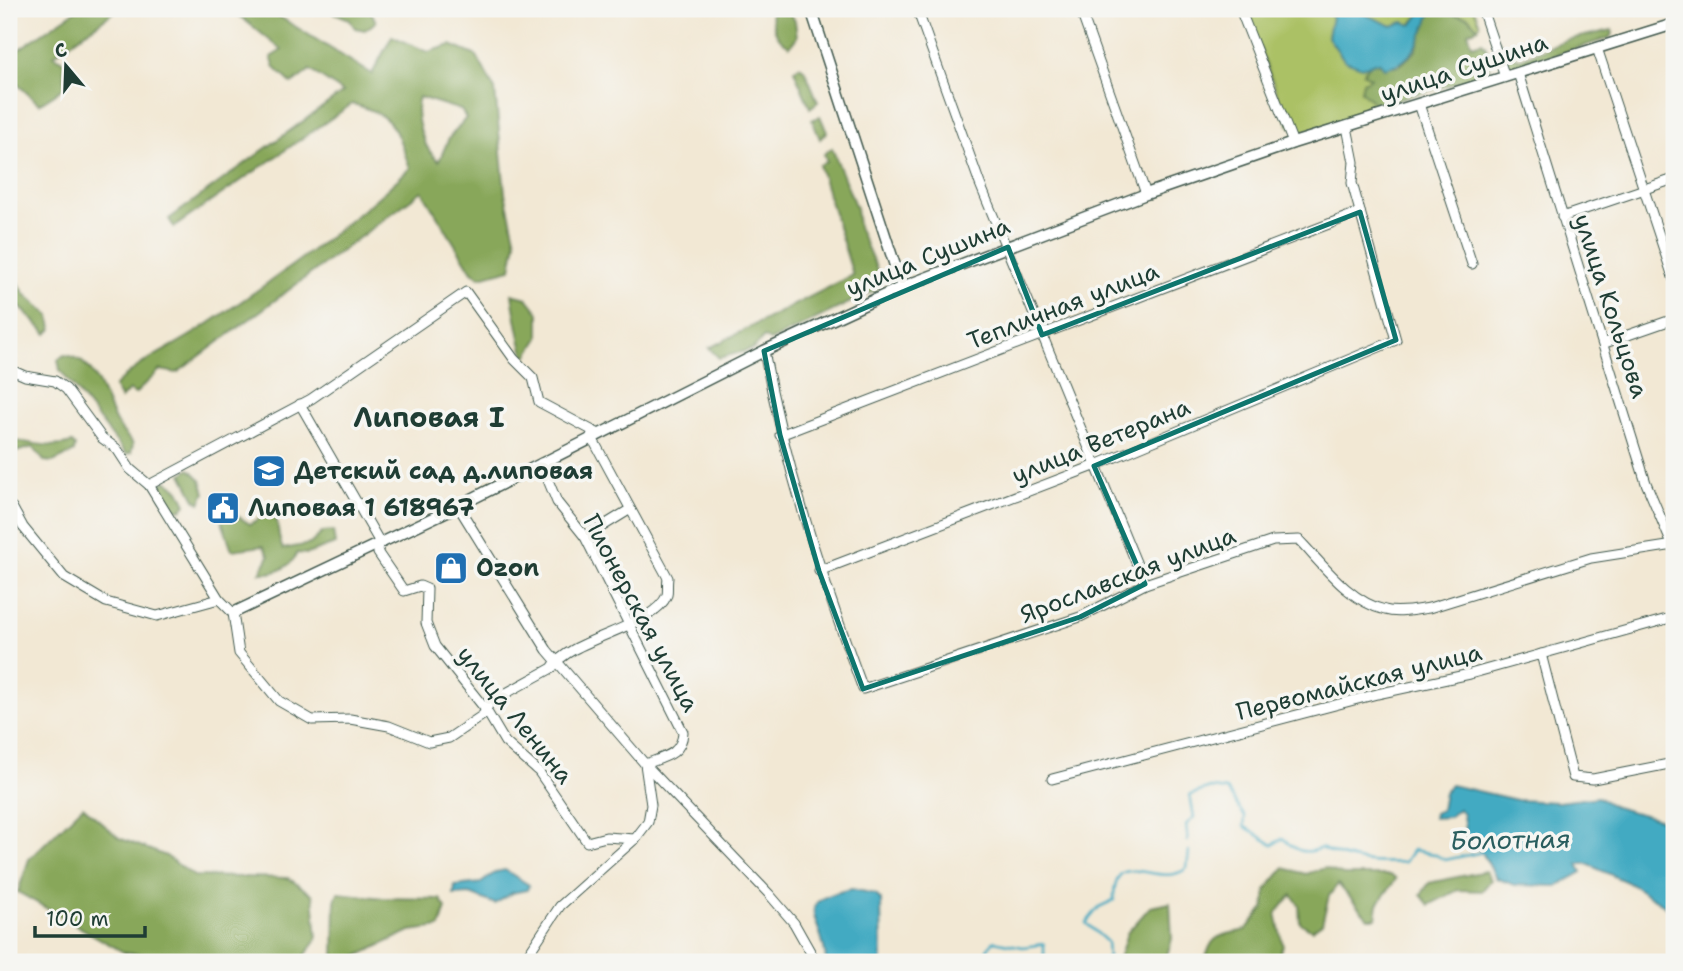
<svg xmlns="http://www.w3.org/2000/svg" width="1683" height="971" viewBox="0 0 1683 971" font-family="'Shantell Sans',sans-serif">
<style>
.green{fill:#abc165;stroke:#657f4c;stroke-width:2}
.forest{fill:#88a75a;stroke:#547247;stroke-width:2;fill-rule:evenodd}
.water{fill:#42aac2;stroke:#30747b;stroke-width:2}
.lines{fill:none;stroke-linecap:round;stroke-linejoin:round}
.stream{stroke:#42aac2;stroke-width:2.5}
.minor-casing{stroke:#3f574c;stroke-width:11}
.tertiary-casing{stroke:#3f574c;stroke-width:13}
.minor{stroke:#fff;stroke-width:9}
.tertiary{stroke:#fff;stroke-width:10}
.marked{fill:none;stroke:#0f766e;stroke-width:5;stroke-linejoin:round}
.labels{text-anchor:middle;dominant-baseline:central;stroke-width:7;stroke-linejoin:round;paint-order:stroke}
.street-label{font-size:24px;fill:#1f3d34;stroke:#f6f6f2}
.poi-label{font-size:24px;font-weight:bold;fill:#1f3d34;stroke:#f6f6f2;text-anchor:start}
.water-label{font-size:26px;font-style:italic;fill:#2a5e5f;stroke:#f6f6f2}
.quarter-label{font-size:28px;font-weight:bold;fill:#1f3d34;stroke:#f6f6f2}
</style>
<rect width="100%" height="100%" fill="#f6f6f2"/>
<filter id="ink" filterUnits="userSpaceOnUse"><feTurbulence type="fractalNoise" baseFrequency=".0143" numOctaves="2"/><feDisplacementMap in="SourceGraphic" scale="14" xChannelSelector="R" yChannelSelector="G"/><feConvolveMatrix kernelMatrix="1 2 1 2 8 2 1 2 1" color-interpolation-filters="sRGB"/></filter>
<filter id="wash" filterUnits="userSpaceOnUse"><feTurbulence type="fractalNoise" baseFrequency=".00686" numOctaves="4" result="noise"/><feDisplacementMap in="SourceGraphic" scale="28" xChannelSelector="R" yChannelSelector="G"/><feGaussianBlur stdDeviation="1.57" result="paint"/><feColorMatrix in="noise" values="0 0 0 0 0 0 0 0 0 0 0 0 0 0 0 0 0 1.4 0 .05"/><feComposite in="paint" operator="in"/></filter>
<g filter="url(#wash)">
<rect width="100%" height="100%" fill="#f2e8d4"/>
<g class="green">
<polygon points="1245,9 1327,9 1332,17 1328,37 1345,61 1371,63 1363,73 1372,78 1361,90 1376,105 1370,113 1300,133 1289,125"/>
<polygon points="1352,9 1424,9 1411,25 1403,22 1392,26"/>
<polygon points="1433,9 1474,9 1480,24 1478,28 1468,17"/>
</g>
<g class="forest">
<polygon points="78,9 118,9 54,55 64,62 64,88 39,104 15,82 9,85 9,56"/>
<path d="M 231,9 L 267,9 L 372,74 L 392,36 L 428,52 L 451,45 L 477,56 L 495,90 L 505,193 L 516,242 L 511,269 L 480,277 L 472,272 L 422,191 L 177,373 L 160,370 L 135,394 L 129,390 L 121,399 L 114,387 C 139,360 171,349 202,328 C 274,280 347,228 410,168 C 396,131 395,114 352,104 L 174,227 L 169,219 L 343,92 L 310,70 L 292,84 L 275,68 L 271,57 L 282,50 ZM 419,97 L 461,110 L 466,118 L 449,138 L 439,161 C 423,150 413,115 419,97 Z"/>
<polygon points="325,9 370,9 376,22 365,30 355,28 349,19"/>
<path d="M 770,9 L 788,9 L 795,21 L 797,37 L 790,46 C 774,39 773,24 770,9 Z"/>
<polygon points="1431,11 1468,17 1478,28 1468,32 1472,45 1482,42 1487,48 1490,74 1376,105 1361,91 1363,82 1371,78 1363,73 1371,63 1399,66 1415,52"/>
<polygon points="1612,30 1613,34 1609,38 1512,69 1507,68 1497,39 1511,56 1519,59 1566,40"/>
<polygon points="800,66 805,70 818,102 810,108 794,70"/>
<polygon points="820,116 827,132 820,139 812,120"/>
<polygon points="832,148 856,208 858,227 882,281 878,289 770,341 764,337 753,349 719,358 709,348 853,275 819,165 827,162 824,154"/>
<polygon points="9,271 26,295 50,316 52,329 47,334 9,296"/>
<path d="M 512,294 L 527,298 L 539,313 L 539,338 L 526,358 C 522,354 513,303 512,294 Z"/>
<path d="M 64,355 C 97,358 103,400 116,422 C 120,430 128,437 133,444 L 131,453 L 126,454 L 60,370 L 58,360 Z"/>
<path d="M 9,441 C 31,441 50,450 72,443 L 75,446 L 74,452 L 53,462 L 44,461 L 33,447 L 9,454 Z"/>
<polygon points="190,469 201,480 205,493 200,503 195,499 182,474"/>
<path d="M 167,481 L 179,490 L 186,504 L 181,510 C 168,509 156,497 161,483 Z"/>
<path d="M 272,511 C 281,524 276,536 283,549 L 310,544 L 323,532 L 333,531 L 335,544 L 307,554 L 297,553 C 291,568 275,574 260,573 L 269,556 L 263,546 L 232,550 L 221,519 L 231,512 L 250,524 Z"/>
<polygon points="83,806 119,838 166,856 194,876 288,878 313,895 317,938 301,962 247,962 125,953 18,892 29,859"/>
<path d="M 1284,868 L 1306,874 L 1325,868 L 1343,875 L 1390,875 L 1396,879 L 1378,904 L 1376,918 L 1368,918 L 1338,884 L 1329,896 L 1322,923 L 1312,930 L 1300,923 L 1299,905 L 1292,895 L 1276,913 L 1283,946 L 1275,962 L 1205,962 C 1211,933 1220,936 1246,930 L 1264,908 L 1266,890 Z"/>
<polygon points="1485,871 1491,880 1482,891 1458,890 1429,905 1421,895 1429,883"/>
<polygon points="338,893 383,898 440,899 446,908 440,927 410,931 345,962 334,962 335,901"/>
<polygon points="1170,903 1172,939 1165,962 1118,962 1127,933 1150,907"/>
</g>
<g class="water">
<path d="M 1327,9 L 1352,9 L 1392,26 L 1403,22 L 1412,25 L 1424,9 L 1433,9 C 1420,36 1417,63 1384,68 L 1379,62 L 1362,67 L 1345,61 L 1328,37 L 1332,17 Z"/>
<polygon points="1451,785 1517,800 1558,802 1598,797 1615,807 1674,823 1674,911 1627,882 1585,863 1578,864 1582,872 1557,886 1514,885 1496,878 1482,852 1466,837 1463,815 1459,809 1449,817 1433,818 1434,813 1441,810 1444,793"/>
<polygon points="505,870 529,885 527,890 512,893 495,904 470,894 454,895 455,886 481,883 496,872"/>
<path d="M 852,889 L 875,894 L 881,900 L 882,962 L 826,961 C 824,918 787,902 852,889 Z"/>
</g>
<g class="lines">
<g class="stream">
<path d="M 1188,841 L 1186,825 L 1194,817 L 1190,795 L 1211,788 L 1227,790 L 1245,817 L 1244,826 L 1273,845 L 1283,838 C 1295,851 1305,855 1321,848 C 1350,862 1373,864 1405,862 L 1413,850 L 1434,854 L 1445,860 L 1483,852"/>
<polyline points="963,962 969,957 975,962"/>
<polyline points="993,962 987,949 994,941 1023,947 1044,944 1044,956 1038,962"/>
<polyline points="1079,962 1080,960 1092,962"/>
<path d="M 1102,962 L 1108,957 L 1107,942 L 1086,923 L 1099,907 L 1114,900 C 1113,843 1159,891 1187,868 L 1189,851"/>
</g>
</g>
</g>
<g filter="url(#ink)">
<g class="lines">
<g class="minor-casing">
<g id="minor">
<polyline points="917,9 980,184 1145,584"/>
<polyline points="1080,9 1146,194"/>
<polyline points="1240,9 1293,143"/>
<polyline points="1482,9 1505,77"/>
<polyline points="1597,48 1674,280"/>
<polyline points="1518,73 1646,483 1674,549"/>
<polyline points="1419,104 1472,264"/>
<polyline points="1562,217 1674,179"/>
<polyline points="1605,343 1674,319"/>
<path d="M 764,351 C 786,469 821,576 863,689 L 1080,617 L 1145,584 L 1273,541 L 1299,540 C 1323,565 1350,602 1385,610 C 1398,614 1416,610 1429,608 L 1591,558 L 1674,545"/>
<path d="M 9,369 L 25,376 L 55,381 L 66,389 L 102,438 L 117,449 L 130,469 L 149,485 L 219,599 L 233,613 L 239,653 L 279,701 L 312,720 L 350,719 L 389,726 L 429,742 L 449,738 L 483,715 L 490,702 L 552,668 C 569,638 654,628 667,595 C 668,591 667,583 668,578 L 591,436"/>
<polyline points="300,404 379,541 378,553 404,591 420,586 427,589 426,623 435,646 486,710 505,742 539,772 587,842 606,837 635,839"/>
<polyline points="780,435 1360,212"/>
<polyline points="149,485 311,399 466,292 514,359 533,378 539,402 597,433"/>
<polyline points="458,506 547,650 645,764 769,894 794,923 816,962"/>
<polyline points="12,507 23,527 64,577 106,602 157,616 219,599"/>
<polyline points="585,537 629,510"/>
<polyline points="819,571 1094,466 1396,340 1352,183 1354,162 1347,127"/>
<polyline points="1541,654 1573,777 1593,779 1674,763"/>
<polyline points="1052,779 1377,694 1470,674 1674,617"/>
<path d="M 523,962 L 560,906 L 635,839 L 648,822 L 651,805 L 645,764 C 664,757 682,755 683,732 L 585,537 L 557,502 L 541,463"/>
</g>
</g>
<g class="tertiary-casing">
<g id="tertiary">
<polyline points="811,9 902,287"/>
<polyline points="233,613 458,506 764,351 902,287 1146,194 1293,143 1674,24"/>
</g>
</g>
<use href="#minor" class="minor"/>
<use href="#tertiary" class="tertiary"/>
</g>
</g>
<path class="marked" d="M 1360,212 L 1396,340 L 1094,466 L 1145,584 L 1080,617 L 863,689 L 819,571 L 780,435 L 764,351 L 1008,247 L 1042,335 Z"/>
<defs>
<g id="school-square" transform="scale(1.75)"><rect x="-9" y="-9" width="18" height="18" rx="4" fill="#1f6fb2" stroke="#f6f6f2"/><path d="M0-5L7-2L0 1L-7-2ZM-4 1L0 2.5L4 1V4Q0 6-4 4Z" fill="#fff"/></g>
<g id="civic-square" transform="scale(1.75)"><rect x="-9" y="-9" width="18" height="18" rx="4" fill="#1f6fb2" stroke="#f6f6f2"/><path d="M-.6-6.5H3V-4.5H.6V-3L4-1V1h2V6H-6V1h2V-1L-.6-3ZM-1.2 2.5V6h2.4V2.5Z" fill="#fff"/></g>
<g id="shop-square" transform="scale(1.75)"><rect x="-9" y="-9" width="18" height="18" rx="4" fill="#1f6fb2" stroke="#f6f6f2"/><path d="M-5-2.5h2.3a2.7 3.5 0 0 1 5.4 0H5L5.5 6h-11ZM-1.5-2.5h3a1.5 2.3 0 0 0-3 0Z" fill="#fff"/></g>
</defs>
<g fill-rule="evenodd">
<use href="#school-square" x="269" y="471"/>
<use href="#civic-square" x="223" y="508"/>
<use href="#shop-square" x="451" y="568"/>
</g>
<g class="labels">
<g class="street-label">
<text transform="translate(1464 68) rotate(-18)">улица Сушина</text>
<text transform="translate(928 257) rotate(-22)">улица Сушина</text>
<text transform="translate(1063 306) rotate(-21)">Тепличная улица</text>
<text transform="translate(1611 306) rotate(72)">улица Кольцова</text>
<text transform="translate(1101 441) rotate(-22)">улица Ветерана</text>
<text transform="translate(1128 575) rotate(-21)">Ярославская улица</text>
<text transform="translate(641 613) rotate(62)">Пионерская улица</text>
<text transform="translate(1359 682) rotate(-14)">Первомайская улица</text>
<text transform="translate(515 715) rotate(51)">улица Ленина</text>
</g>
<g class="poi-label">
<text x="294" y="471">Детский сад д.липовая</text>
<text x="248" y="508">Липовая 1 618967</text>
<text x="476" y="568">Ozon</text>
</g>
<g class="water-label">
<text transform="translate(1510 839) rotate(-1)">Болотная</text>
</g>
<g class="quarter-label">
<text x="429" y="417">Липовая I</text>
</g>
</g>
<rect width="1683" height="971" fill="none" stroke="#f6f6f2" stroke-width="35"/>
<g transform="translate(66 66) rotate(341)" stroke="#f6f6f2" stroke-width="5" paint-order="stroke">
<path d="M0-5L12 26L0 18L-12 26Z" fill="#1f3d34"/>
<text y="-10" font-size="19" font-weight="bold" text-anchor="middle" fill="#1f3d34">С</text>
</g>
<path d="M35 926v10h110v-10" fill="none" stroke="#1f3d34" stroke-width="3.5"/>
<text x="46" y="926" font-size="21" fill="#1f3d34" stroke="#f6f6f2" stroke-width="5" paint-order="stroke">100 m</text>
</svg>
